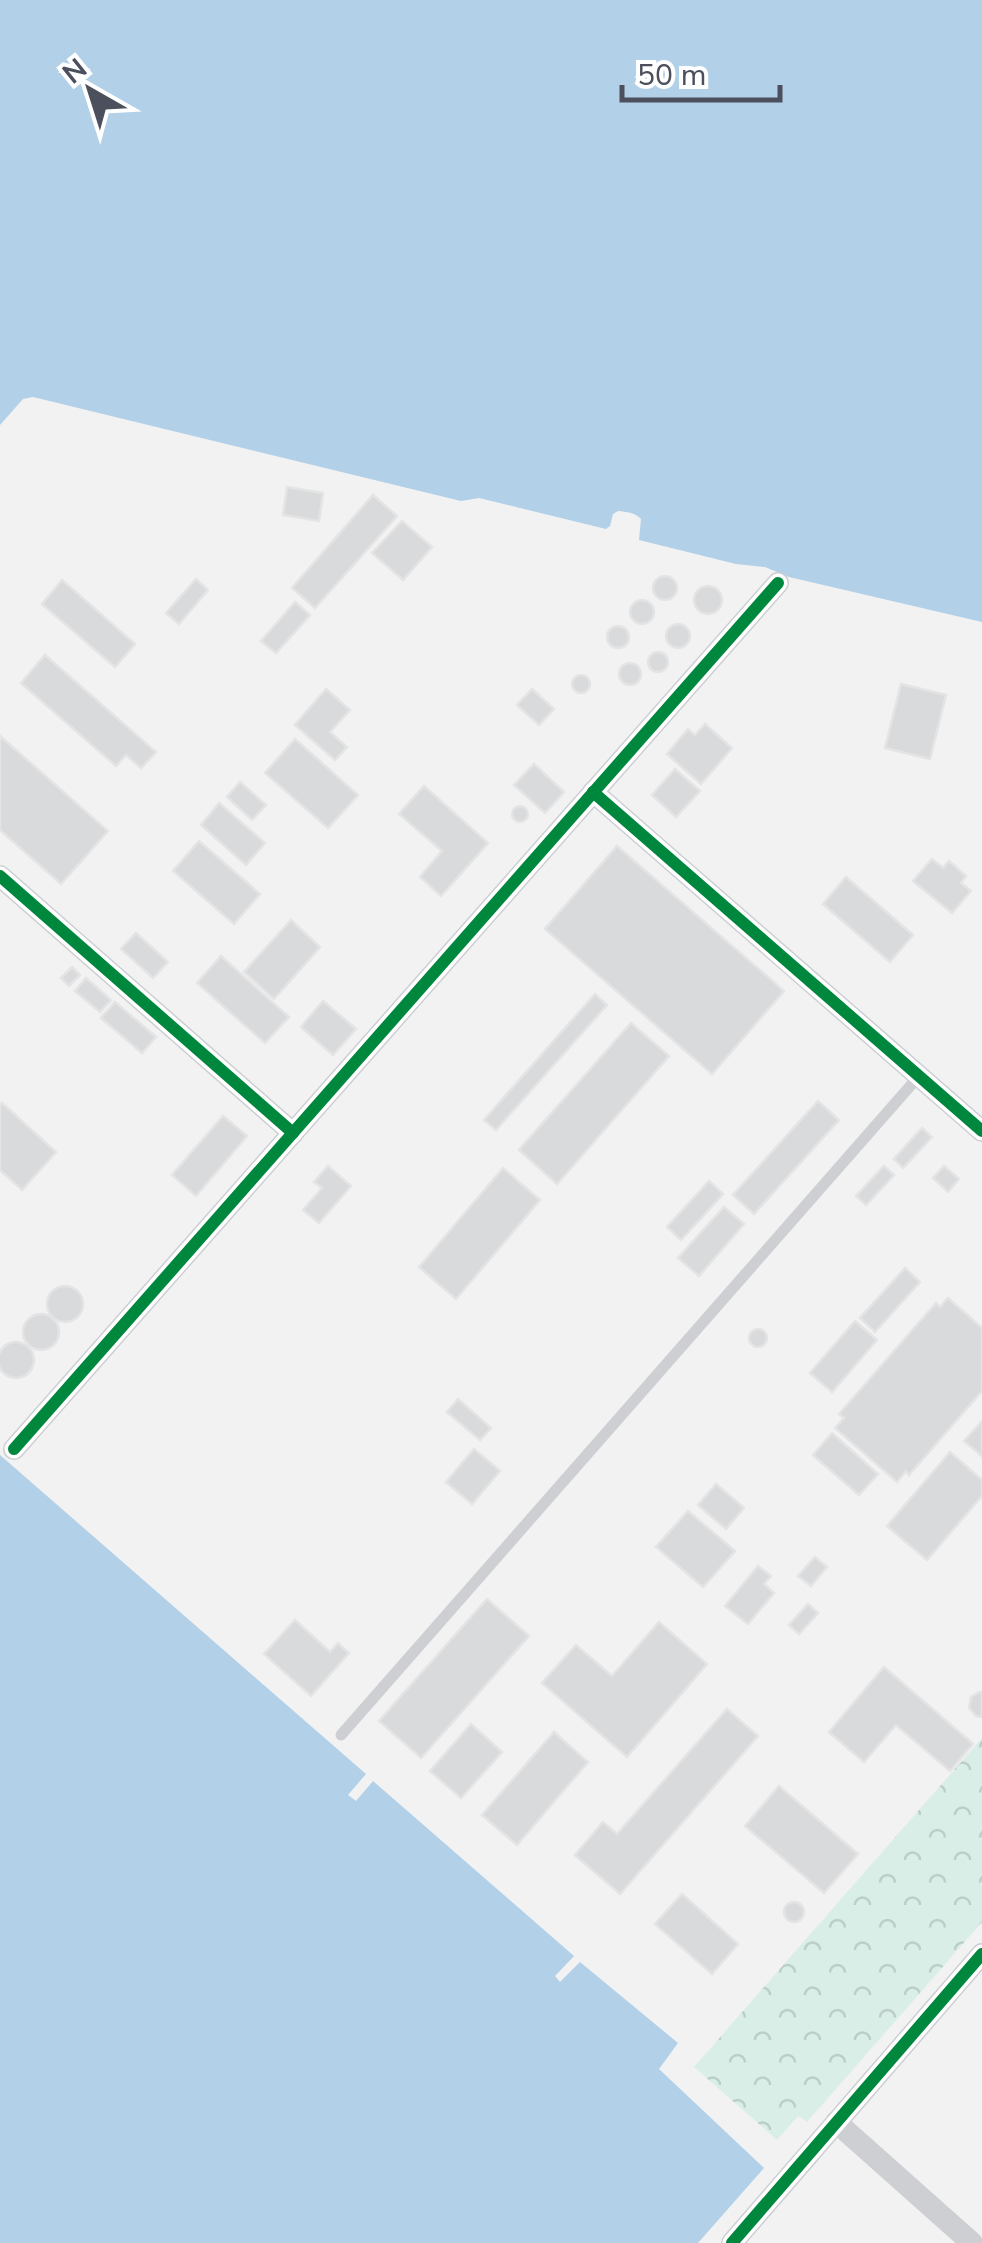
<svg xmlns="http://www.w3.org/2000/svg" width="982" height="2243" viewBox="0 0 982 2243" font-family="'Nunito Sans',sans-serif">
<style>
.forest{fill:url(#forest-crowns)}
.water{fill:#b2d0e8}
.building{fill:#d9dadc;stroke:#e4e4e4;stroke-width:2.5}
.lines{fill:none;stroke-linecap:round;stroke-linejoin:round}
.lane{stroke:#cecfd2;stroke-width:11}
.street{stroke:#cecfd2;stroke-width:22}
.cycleway-casing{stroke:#fff;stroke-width:19}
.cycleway{stroke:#00873e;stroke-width:12}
</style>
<defs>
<pattern id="forest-crowns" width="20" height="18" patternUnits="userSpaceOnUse" patternTransform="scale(2.5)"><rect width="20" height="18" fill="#d9eee6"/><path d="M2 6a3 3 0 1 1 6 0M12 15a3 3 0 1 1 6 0" fill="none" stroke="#bccec8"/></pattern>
</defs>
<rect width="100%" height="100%" fill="#f2f2f2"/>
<polygon class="forest" points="982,1738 982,1922 807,2122 798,2116 777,2140 694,2067"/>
<g class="water">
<path d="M 0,0 L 982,0 L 982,622 L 789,577 L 765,567 L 736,564 L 639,540 L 641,519 C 635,512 626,512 618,511 L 613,514 L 610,526 L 606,529 L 479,498 L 461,501 L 33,397 L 23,399 L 0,425 Z"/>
<polygon points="0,1455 366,1774 348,1795 356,1801 373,1781 574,1956 555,1976 560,1982 580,1962 678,2043 659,2069 764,2168 698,2243 0,2243"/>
</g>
<g class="building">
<polygon points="287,487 323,493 319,521 283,515"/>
<polygon points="373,495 397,516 315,608 292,588"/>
<polygon points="402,521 432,547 403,580 372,553"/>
<circle cx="665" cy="588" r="12"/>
<polygon points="196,579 208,590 179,624 166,613"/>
<polygon points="62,580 135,644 115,667 42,604"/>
<circle cx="708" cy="600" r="14"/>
<circle cx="642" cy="612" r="12"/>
<polygon points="295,602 310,615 276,653 261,641"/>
<circle cx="678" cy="636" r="12"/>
<circle cx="618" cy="637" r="11"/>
<circle cx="658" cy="662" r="10"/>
<polygon points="45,655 156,752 141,768 126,755 116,766 21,683"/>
<circle cx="630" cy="674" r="11"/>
<circle cx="581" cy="684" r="9"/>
<polygon points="901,684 946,695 930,759 885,748"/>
<polygon points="326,689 350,710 330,732 347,747 335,760 295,725"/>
<polygon points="532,689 554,709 539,725 517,705"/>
<polygon points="705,724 732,748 701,784 667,754 688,729 695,735"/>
<polygon points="0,736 108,831 61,884 0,830"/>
<polygon points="295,739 358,795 328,828 265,773"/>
<polygon points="534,764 564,792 545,813 514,785"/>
<polygon points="675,769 700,791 676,817 652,795"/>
<polygon points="240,782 266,805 252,820 227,797"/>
<polygon points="424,786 488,843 441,896 420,877 442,851 399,814"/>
<polygon points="219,803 265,843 246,865 201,825"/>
<circle cx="520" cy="814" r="8"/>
<polygon points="199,841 260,894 234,924 173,871"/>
<polygon points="617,846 784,991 712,1074 545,929"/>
<polygon points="932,859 943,868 949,861 966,876 961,883 971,891 952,913 913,881"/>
<polygon points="846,877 913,935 890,962 823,904"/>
<polygon points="291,920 320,947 274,999 244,972"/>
<polygon points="136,933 168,962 153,978 121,949"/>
<polygon points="221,956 289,1017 265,1043 197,983"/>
<polygon points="72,967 80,975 69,986 61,978"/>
<polygon points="86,978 111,1000 100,1012 75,991"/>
<polygon points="595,994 607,1005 496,1130 484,1120"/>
<polygon points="323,1001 356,1029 333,1055 301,1027"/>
<polygon points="115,1002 156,1037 142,1053 101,1018"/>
<polygon points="631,1023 669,1056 557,1184 519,1150"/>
<polygon points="818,1101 839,1120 754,1214 733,1195"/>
<polygon points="2,1103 56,1152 22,1190 0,1170 0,1106"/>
<polygon points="223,1116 247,1136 196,1196 172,1175"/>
<polygon points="922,1128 932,1137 903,1168 894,1159"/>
<polygon points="328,1166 351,1186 319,1223 303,1210 322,1188 314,1182"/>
<polygon points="884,1166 894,1175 866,1205 856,1196"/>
<polygon points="944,1166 959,1179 948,1192 933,1178"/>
<polygon points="503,1168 540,1200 456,1299 419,1267"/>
<polygon points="709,1181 723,1194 681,1240 667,1227"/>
<polygon points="724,1207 744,1224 699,1276 678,1258"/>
<polygon points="905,1268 920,1282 875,1332 860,1318"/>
<circle cx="65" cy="1304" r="18"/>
<polygon points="948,1298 982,1328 982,1391 909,1475 906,1471 897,1482 835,1428 844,1418 839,1414 936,1303 940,1307"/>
<circle cx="41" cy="1332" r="18"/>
<polygon points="855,1321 877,1340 832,1392 810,1373"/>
<circle cx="758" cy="1338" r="9"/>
<circle cx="16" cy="1360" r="18"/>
<polygon points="458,1399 491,1428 480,1440 447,1412"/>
<polygon points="982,1421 982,1456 964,1441"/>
<polygon points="832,1433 878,1474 859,1495 813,1455"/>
<polygon points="474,1449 500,1471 472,1504 446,1482"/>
<polygon points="950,1452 982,1480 982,1496 927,1560 887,1526"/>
<polygon points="716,1484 744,1508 726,1529 698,1505"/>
<polygon points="688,1511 735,1551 703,1587 656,1547"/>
<polygon points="815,1557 827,1567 811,1586 798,1576"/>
<polygon points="758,1566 771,1576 764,1584 774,1593 748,1624 725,1606"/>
<polygon points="487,1599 529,1636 421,1758 379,1721"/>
<polygon points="808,1604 818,1613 799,1634 789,1625"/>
<polygon points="295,1620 330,1652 338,1643 349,1653 311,1696 264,1654"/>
<polygon points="659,1622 707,1664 627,1757 542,1683 576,1645 612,1676"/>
<polygon points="884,1667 973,1744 950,1771 896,1725 864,1762 829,1732"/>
<polygon points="979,1692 982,1692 982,1717 976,1716 969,1708 971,1697"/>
<polygon points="727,1709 758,1736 620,1894 575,1855 603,1822 617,1834"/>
<polygon points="471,1724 502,1752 461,1798 430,1771"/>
<polygon points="554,1732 588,1762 517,1845 482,1815"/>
<polygon points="779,1786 858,1854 824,1893 745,1826"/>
<polygon points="682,1894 738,1944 712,1974 655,1924"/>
<circle cx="794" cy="1912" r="10"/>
</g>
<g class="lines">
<polyline class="lane" points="341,1735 919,1076"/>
<g class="street">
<polyline points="593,792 982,1131"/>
<polyline points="0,876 293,1133"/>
<polyline points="14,1449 778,583"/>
<polyline points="836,2122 972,2243"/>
<polyline points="732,2243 982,1954"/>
</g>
<g class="cycleway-casing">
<g id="cycleway">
<polyline points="593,792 982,1131"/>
<polyline points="0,876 293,1133"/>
<polyline points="14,1449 778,583"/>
<polyline points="732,2243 982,1954"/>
</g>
</g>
<use href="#cycleway" class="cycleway"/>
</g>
<g transform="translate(90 90) rotate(321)" stroke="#ffffff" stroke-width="8" paint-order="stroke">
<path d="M0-8L18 38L0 25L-18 38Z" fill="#4b505c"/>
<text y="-15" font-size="28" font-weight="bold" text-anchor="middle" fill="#4b505c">N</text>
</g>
<path d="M622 85v15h158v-15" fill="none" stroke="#4b505c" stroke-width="5"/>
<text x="637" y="85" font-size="30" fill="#4b505c" stroke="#ffffff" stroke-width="8" paint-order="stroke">50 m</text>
</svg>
